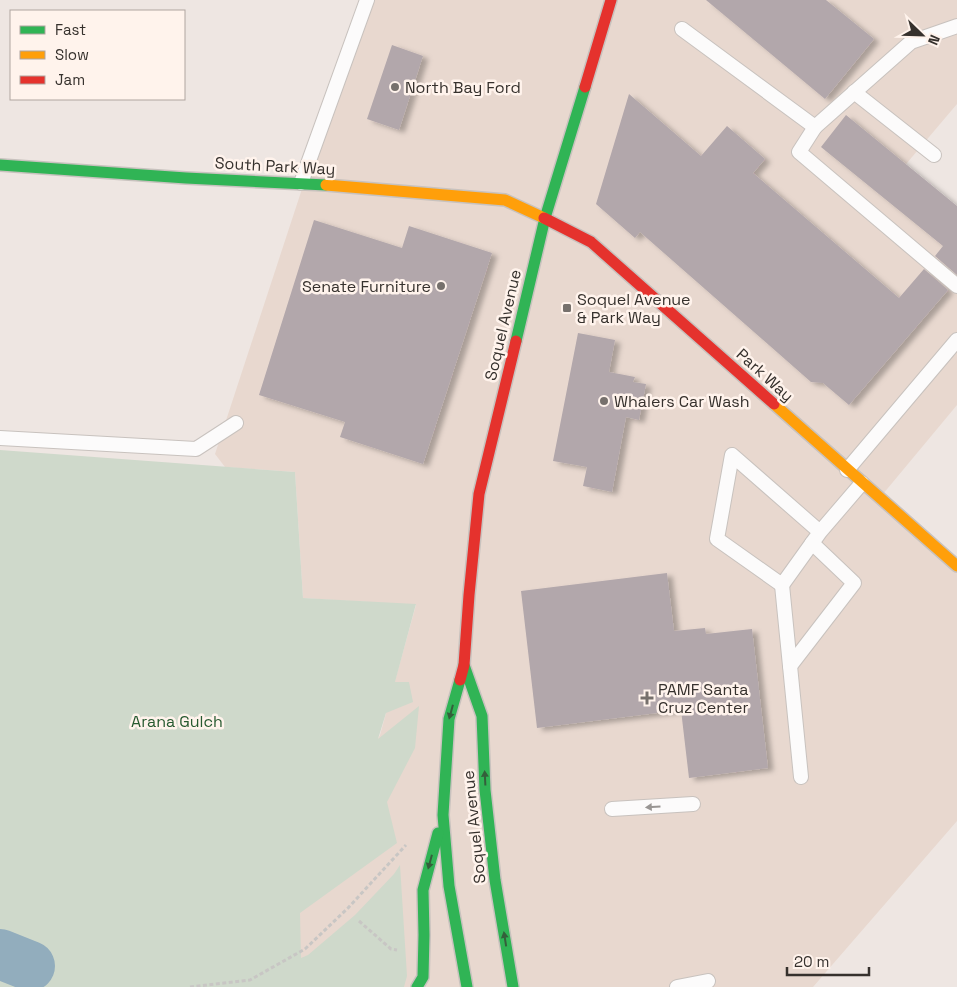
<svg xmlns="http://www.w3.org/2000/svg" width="957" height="987" viewBox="0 0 957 987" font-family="'Space Grotesk',sans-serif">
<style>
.built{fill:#e8d8cf}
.green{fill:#cfd9cb}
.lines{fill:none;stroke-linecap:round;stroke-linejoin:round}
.river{stroke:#92adbd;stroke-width:50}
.building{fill:#b2a7ab;filter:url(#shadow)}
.lane-casing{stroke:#c8c2be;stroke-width:16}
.fast-casing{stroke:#c8c2be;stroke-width:14}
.slow-casing{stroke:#c8c2be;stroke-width:14}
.jam-casing{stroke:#c8c2be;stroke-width:14}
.path{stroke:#c8c6c4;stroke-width:3;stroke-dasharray:4 2.5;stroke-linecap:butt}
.lane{stroke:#fcfbfb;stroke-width:14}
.fast{stroke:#30b455;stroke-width:11}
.slow{stroke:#ff9f0a;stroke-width:11}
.jam{stroke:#e5322d;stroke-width:11}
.oneway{fill:#345f3b}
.oneway2{fill:#999694}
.poi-dot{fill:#76706c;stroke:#fff3ec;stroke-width:2}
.labels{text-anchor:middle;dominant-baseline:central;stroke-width:5;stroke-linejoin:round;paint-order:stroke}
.poi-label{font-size:16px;fill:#36312d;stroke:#fff3ec;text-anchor:start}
.street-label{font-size:16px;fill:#36312d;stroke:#fff3ec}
.park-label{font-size:16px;fill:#26592f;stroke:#fff3ec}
</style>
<defs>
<filter id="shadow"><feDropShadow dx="5.5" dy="3" stdDeviation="2.5" flood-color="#0004"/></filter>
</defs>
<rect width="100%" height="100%" fill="#eee6e2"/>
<polygon class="built" points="364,0 957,0 957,104 901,170 957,216 957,405 878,500 957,568 957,821 813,987 21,987 364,763 380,735 416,605 303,598 295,472 225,467 215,454"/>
<polygon class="green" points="0,450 295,472 303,598 416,604 395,682 409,682 413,702 386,713 378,739 419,706 415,748 387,802 397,843 300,913 301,958 308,955 355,915 394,874 400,865 407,976 404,987 0,987"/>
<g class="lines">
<polyline class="river" points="0,954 30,966"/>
</g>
<g class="building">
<polygon points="706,0 826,0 874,39 825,99"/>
<polygon points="392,45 423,56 399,130 367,119"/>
<polygon points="629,94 701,156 727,126 765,159 753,173 899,298 924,269 948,290 849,405 823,383 811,382 640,232 635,238 596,204"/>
<polygon points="846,115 957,206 957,275 935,256 943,246 821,147"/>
<polygon points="314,220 402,248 409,226 492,253 423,464 340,437 345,422 259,395"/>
<polygon points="578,333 615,340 609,372 635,377 633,382 646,384 639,420 626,417 612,492 583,486 587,467 553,461"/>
<polygon points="667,573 674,631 705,628 706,634 752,629 768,768 689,778 681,710 537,728 521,591"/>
</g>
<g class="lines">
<g class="lane-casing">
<g id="lane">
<polyline points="682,29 815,127 911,42 957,26"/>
<polyline points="854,92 934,155"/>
<polyline points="815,127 799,152 957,286"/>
<polyline points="301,183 367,0"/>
<polyline points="0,438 196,449 236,423"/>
<polyline points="847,470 957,340"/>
<polyline points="820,532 782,585 717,539 732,455 820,532 862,483"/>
<polyline points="782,585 801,777"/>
<polyline points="790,666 854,583 812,543"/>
<polyline points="612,809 693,804"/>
<polyline points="677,987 708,981"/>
</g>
</g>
<g class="fast-casing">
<g id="fast">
<polyline points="0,165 186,178 326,185"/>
<polyline points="516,341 545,218 585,87"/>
<polyline points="464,665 482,716 485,790 495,880 513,987"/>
<polyline points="460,680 449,719 443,815 449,886 467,987"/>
<polyline points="417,987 423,977 424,935 423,890 438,833"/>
</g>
</g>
<g class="slow-casing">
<g id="slow">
<polyline points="326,185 505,200 544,218"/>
<polyline points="774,404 957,566"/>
</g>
</g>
<g class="jam-casing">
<g id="jam">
<polyline points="585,87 611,0"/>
<polyline points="544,218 591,242 774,404"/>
<polyline points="460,680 464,665 469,595 479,494 516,341"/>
</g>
</g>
<g class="path">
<polyline points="359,921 391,949 397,950"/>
<polyline points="190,987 250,980 305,949 348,908 406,845"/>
</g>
<use href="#lane" class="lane"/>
<use href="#fast" class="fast"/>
<use href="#slow" class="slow"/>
<use href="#jam" class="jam"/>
</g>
<defs><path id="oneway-solid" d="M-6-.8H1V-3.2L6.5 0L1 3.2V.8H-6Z" transform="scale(1.25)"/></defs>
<g class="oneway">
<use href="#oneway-solid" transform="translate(451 712) rotate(105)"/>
<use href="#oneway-solid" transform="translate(485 778) rotate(-93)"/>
<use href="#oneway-solid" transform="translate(430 862) rotate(105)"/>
<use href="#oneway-solid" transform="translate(505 939) rotate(-99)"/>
</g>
<use class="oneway2" href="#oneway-solid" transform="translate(653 807) rotate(177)"/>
<g class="poi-dot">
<circle cx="395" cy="87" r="5"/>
<circle cx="441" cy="286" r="5"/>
<rect x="562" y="303" width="10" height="10" rx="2.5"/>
<circle cx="604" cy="401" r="5"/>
<path d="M644.5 690.5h5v5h5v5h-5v5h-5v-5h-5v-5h5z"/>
</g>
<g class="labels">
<g class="poi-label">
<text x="405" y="87">North Bay Ford</text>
<text x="431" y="286" text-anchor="end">Senate Furniture</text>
<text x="577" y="299">Soquel Avenue<tspan x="577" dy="18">&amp; Park Way</tspan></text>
<text x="614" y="401">Whalers Car Wash</text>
<text x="658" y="689">PAMF Santa<tspan x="658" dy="18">Cruz Center</tspan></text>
</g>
<g class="street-label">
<text transform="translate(275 166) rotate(3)">South Park Way</text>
<text transform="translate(503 325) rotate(-77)">Soquel Avenue</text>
<text transform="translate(765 375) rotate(42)">Park Way</text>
<text transform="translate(474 827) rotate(-96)">Soquel Avenue</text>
</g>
<g class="park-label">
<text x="177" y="721">Arana Gulch</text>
</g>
</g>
<rect x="10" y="10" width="175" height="90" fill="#fff3ec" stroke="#afa5a0"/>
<rect x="20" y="26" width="25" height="8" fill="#30b455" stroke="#afa5a0"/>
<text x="55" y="35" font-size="15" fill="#36312d">Fast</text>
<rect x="20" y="51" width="25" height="8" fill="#ff9f0a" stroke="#afa5a0"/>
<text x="55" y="60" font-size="15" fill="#36312d">Slow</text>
<rect x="20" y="76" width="25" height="8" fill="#e5322d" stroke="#afa5a0"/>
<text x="55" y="85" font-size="15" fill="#36312d">Jam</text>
<g transform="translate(922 35) rotate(113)" stroke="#fff3ec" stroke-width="4" paint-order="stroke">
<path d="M0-4L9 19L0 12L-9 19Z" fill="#36312d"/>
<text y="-8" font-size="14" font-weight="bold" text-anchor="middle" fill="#36312d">N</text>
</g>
<path d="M787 967v8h82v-8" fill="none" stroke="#36312d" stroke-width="2.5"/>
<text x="794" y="967" font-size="15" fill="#36312d" stroke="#fff3ec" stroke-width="4" paint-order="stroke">20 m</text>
</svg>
